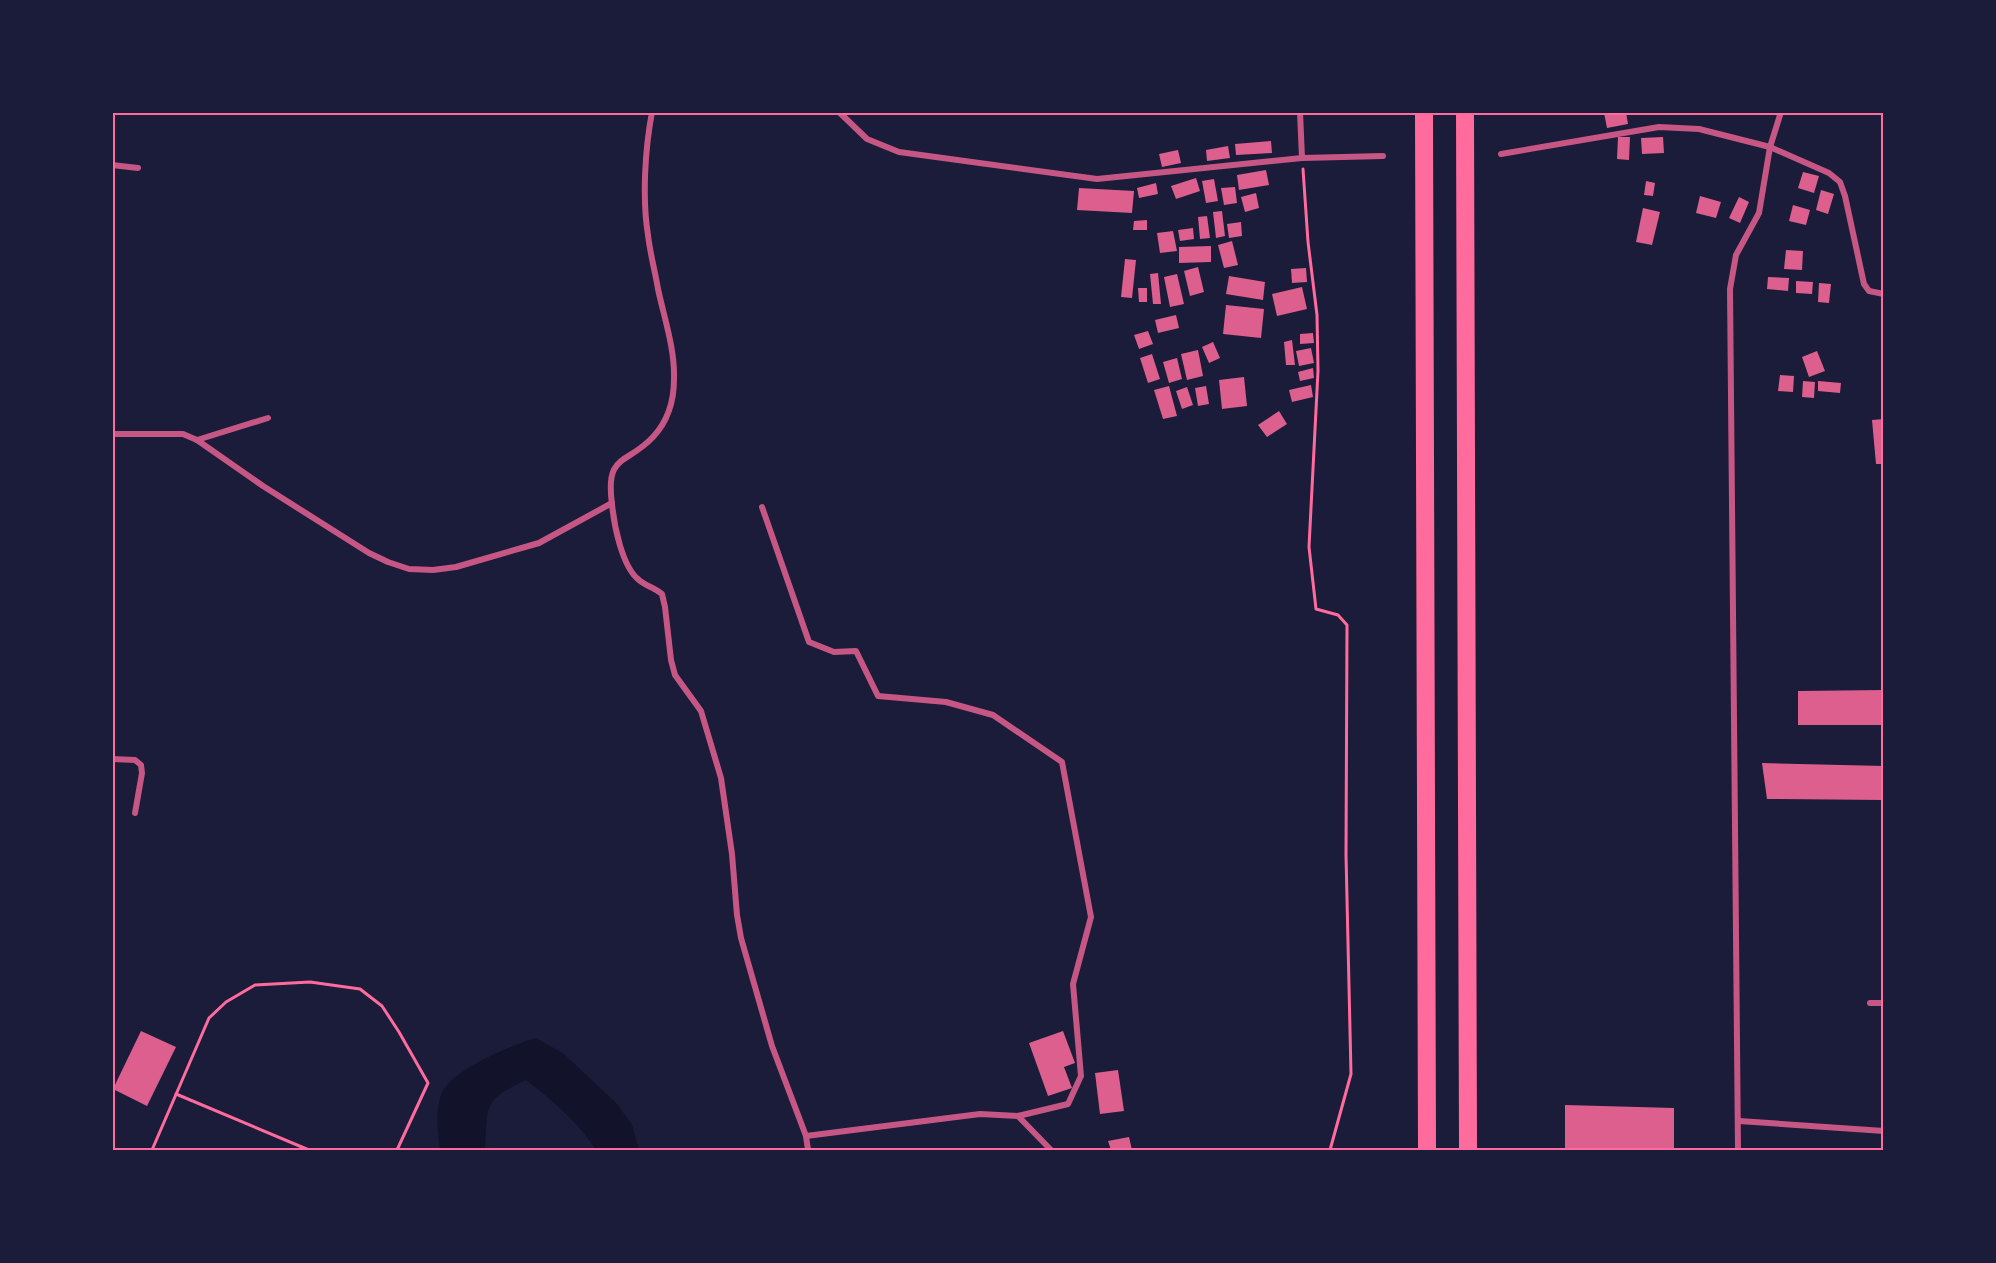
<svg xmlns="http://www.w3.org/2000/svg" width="1996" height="1263" viewBox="0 0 1996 1263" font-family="'Sofia Sans Condensed',sans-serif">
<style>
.water{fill:#12122b}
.building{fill:#dd5f8e}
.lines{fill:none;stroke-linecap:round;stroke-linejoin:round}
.path{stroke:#ff6b9d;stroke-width:3}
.minor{stroke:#c65784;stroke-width:6}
.motorway{stroke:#ff6b9d;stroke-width:18}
.neatline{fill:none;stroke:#ff6b9d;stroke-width:2}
</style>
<rect width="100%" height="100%" fill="#1b1b3a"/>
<path class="water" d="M 536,1038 L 564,1054 L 617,1104 L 632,1125 L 639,1150 L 596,1150 C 578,1122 552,1100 526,1080 C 482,1101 488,1104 485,1150 L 440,1150 C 438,1132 435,1113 441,1095 C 450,1070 512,1045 536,1038 Z"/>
<g class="building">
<polygon points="1626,112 1628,124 1607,128 1604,113"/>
<polygon points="1618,137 1630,137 1629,160 1617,159"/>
<polygon points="1663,137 1664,153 1642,154 1641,138"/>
<polygon points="1271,141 1272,153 1236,155 1235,144"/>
<polygon points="1228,146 1230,158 1207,161 1206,150"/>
<polygon points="1178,150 1181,163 1162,167 1159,154"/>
<polygon points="1266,170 1269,185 1239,190 1237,175"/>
<polygon points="1803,172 1819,176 1814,193 1798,188"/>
<polygon points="1196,178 1200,191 1176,199 1171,186"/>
<polygon points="1214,179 1218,201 1206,203 1202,181"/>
<polygon points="1646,181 1655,183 1653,196 1644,195"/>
<polygon points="1156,183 1158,194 1139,198 1137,188"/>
<polygon points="1235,187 1237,203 1224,205 1221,188"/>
<polygon points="1079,188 1134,191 1132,213 1077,210"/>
<polygon points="1821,190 1834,194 1828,214 1816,210"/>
<polygon points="1256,193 1259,208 1245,212 1241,197"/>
<polygon points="1700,196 1721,202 1716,218 1696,213"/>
<polygon points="1739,197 1749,202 1740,223 1729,218"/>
<polygon points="1793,205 1810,210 1806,225 1789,221"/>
<polygon points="1643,208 1660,212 1652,245 1636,242"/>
<polygon points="1222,211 1225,236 1216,238 1213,212"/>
<polygon points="1207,216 1210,238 1200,239 1198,217"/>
<polygon points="1147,220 1147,230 1133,230 1134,221"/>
<polygon points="1241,222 1242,236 1229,238 1227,224"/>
<polygon points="1193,228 1194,239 1180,241 1178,230"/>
<polygon points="1173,231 1177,251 1160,253 1157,233"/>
<polygon points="1232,241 1238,265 1224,268 1218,245"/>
<polygon points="1211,246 1211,262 1179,263 1179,247"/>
<polygon points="1786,250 1803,251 1802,270 1784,269"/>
<polygon points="1125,259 1136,260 1132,298 1121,297"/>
<polygon points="1198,267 1204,292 1190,296 1184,271"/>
<polygon points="1306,268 1307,282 1292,283 1291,269"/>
<polygon points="1158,273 1161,304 1153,304 1150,274"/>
<polygon points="1177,274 1184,304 1170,307 1164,277"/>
<polygon points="1229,276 1265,282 1263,300 1226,294"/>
<polygon points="1768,277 1789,278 1788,291 1767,289"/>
<polygon points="1796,281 1813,282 1812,294 1796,293"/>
<polygon points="1819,283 1831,284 1829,303 1818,302"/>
<polygon points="1302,287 1307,309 1277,316 1272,294"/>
<polygon points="1138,288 1147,288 1147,302 1139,302"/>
<polygon points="1226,305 1264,309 1261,338 1223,334"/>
<polygon points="1176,315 1179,328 1158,333 1155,320"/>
<polygon points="1148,331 1153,344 1139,349 1134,335"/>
<polygon points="1313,333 1314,343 1300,344 1300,334"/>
<polygon points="1292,340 1295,365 1286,365 1284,342"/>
<polygon points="1213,342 1220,358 1209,363 1202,347"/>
<polygon points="1311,348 1314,363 1299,366 1296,351"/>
<polygon points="1198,350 1203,376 1187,380 1181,354"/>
<polygon points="1817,351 1825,371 1809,377 1802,357"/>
<polygon points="1152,354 1160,379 1148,383 1140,358"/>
<polygon points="1177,358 1182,379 1169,383 1163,362"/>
<polygon points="1313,368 1314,378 1300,381 1298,372"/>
<polygon points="1780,375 1794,376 1793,392 1778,391"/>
<polygon points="1244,377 1247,406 1222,409 1219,380"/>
<polygon points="1803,381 1815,382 1814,398 1802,397"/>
<polygon points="1818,381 1841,383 1840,393 1818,391"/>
<polygon points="1311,385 1313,397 1292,402 1289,390"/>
<polygon points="1169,386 1177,416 1163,419 1154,390"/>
<polygon points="1206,386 1209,404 1198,406 1195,388"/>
<polygon points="1187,387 1193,405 1182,409 1176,391"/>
<polygon points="1279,411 1287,424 1267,437 1258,425"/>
<polygon points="1884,419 1884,464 1876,464 1872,420"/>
<polygon points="1884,690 1884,725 1798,725 1798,691"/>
<polygon points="1762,763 1884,766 1884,800 1767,799"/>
<polygon points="141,1031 176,1047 147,1106 113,1089"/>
<polygon points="1063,1031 1075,1063 1064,1067 1072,1088 1048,1096 1029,1043"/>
<polygon points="1118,1070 1124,1111 1100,1114 1095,1073"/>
<polygon points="1565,1105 1674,1108 1674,1150 1565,1150"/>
<polygon points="1129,1137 1132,1150 1111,1150 1108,1141"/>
</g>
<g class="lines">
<g class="path">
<polyline points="1303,169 1308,242 1317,315 1318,371 1309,547 1316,609 1338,615 1347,625 1346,855 1351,1074 1330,1150"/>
<polyline points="176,1094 309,1150"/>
<polyline points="152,1150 209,1018 226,1002 255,985 310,982 360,989 382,1006 399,1032 428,1083 397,1150"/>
</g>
<g class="minor">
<path d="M 652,112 C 645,149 642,198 648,235 C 650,253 655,271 658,289 C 664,317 675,349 674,379 C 674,400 668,421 653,437 C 627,465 605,453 612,504 C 614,525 622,567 639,580 C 646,586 655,588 662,594 L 665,607 L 671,660 L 675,675 L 701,711 L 721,778 L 732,854 L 737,915 L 741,938 L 772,1046 L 806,1136 L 808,1150"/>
<polyline points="839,112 867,139 899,152 1097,179 1302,158 1383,156"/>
<polyline points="1300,112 1302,158"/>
<polyline points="1501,154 1659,127 1699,129 1770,147 1829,173 1840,182 1845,196 1864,284 1869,291 1884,294"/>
<polyline points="112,165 138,168"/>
<polyline points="112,434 183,434 197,440 263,486 369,553 388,562 409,569 433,570 456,567 539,543 612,503"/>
<polyline points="197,440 268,418"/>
<polyline points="762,507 809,642 834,652 856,651 878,696 946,702 993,715 1062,762 1091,917 1073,984 1081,1076 1068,1104 1018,1116 980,1114 806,1136"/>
<polyline points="112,759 135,760 141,765 142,773 135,813"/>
<polyline points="1870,1003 1884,1003"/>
<polyline points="1018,1116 1051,1150"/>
<polyline points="1739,1121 1884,1131"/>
<polyline points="1738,1150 1730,289 1736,255 1759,213 1770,147 1781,112"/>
</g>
<g class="motorway">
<polyline points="1424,112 1427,1150"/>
<polyline points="1465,112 1468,1150"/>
</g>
</g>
<rect width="1996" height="1263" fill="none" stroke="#1b1b3a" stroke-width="228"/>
<rect x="114" y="114" width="1768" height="1035" class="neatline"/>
</svg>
